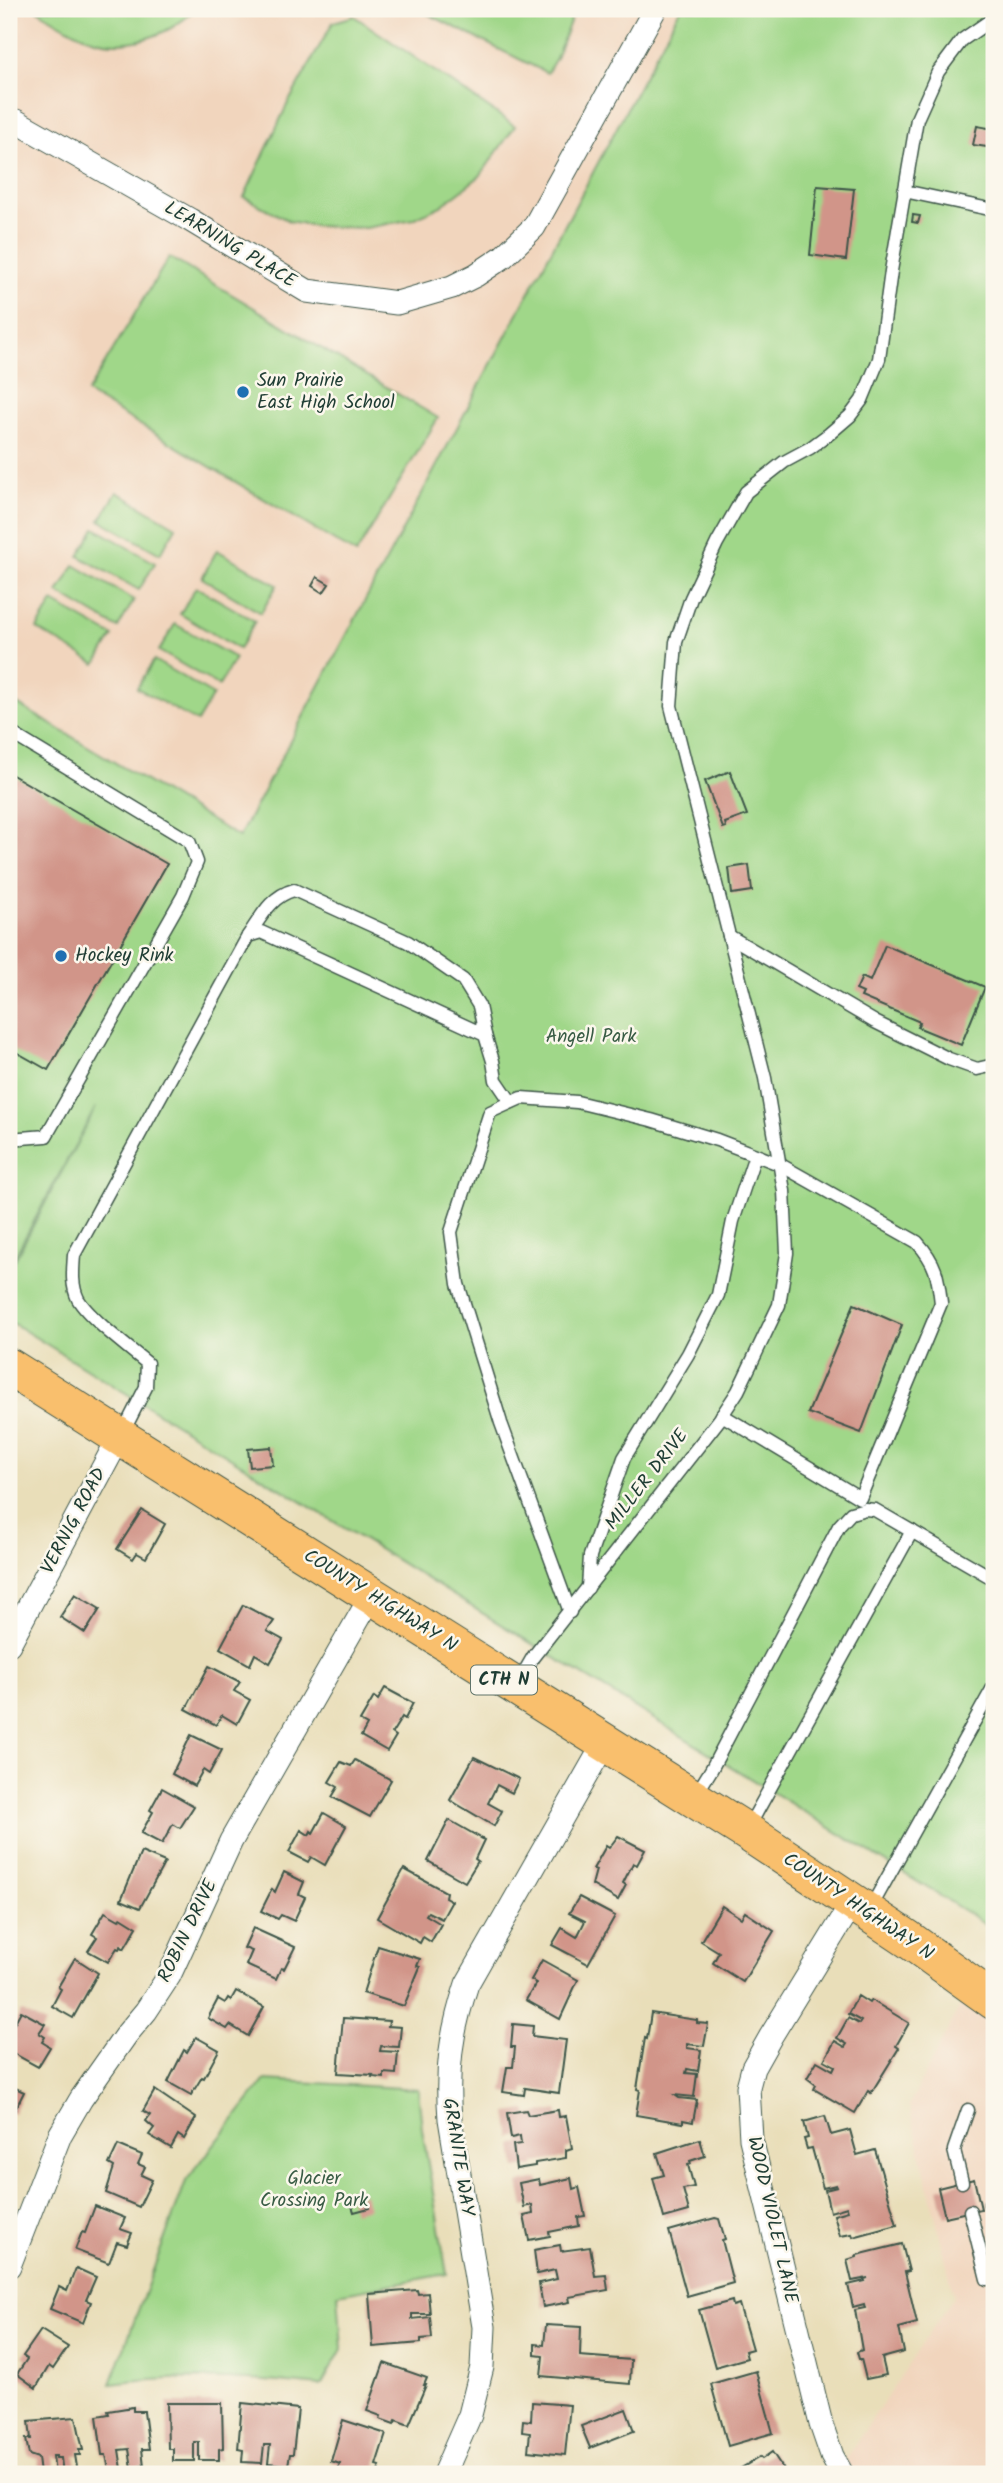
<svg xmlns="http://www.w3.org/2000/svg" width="1003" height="2483" viewBox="0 0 1003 2483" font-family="Kalam,sans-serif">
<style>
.built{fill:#f1d5bd}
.green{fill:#a0d789;stroke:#608a5e;stroke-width:2}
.building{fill:#d19589}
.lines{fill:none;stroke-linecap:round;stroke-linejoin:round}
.service-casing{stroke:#3d5548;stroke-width:15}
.minor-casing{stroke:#3d5548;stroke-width:25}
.primary-casing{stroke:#3d5548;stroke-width:39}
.service{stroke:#fff;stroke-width:12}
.minor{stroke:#fff;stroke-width:23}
.primary{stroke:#f9bf6d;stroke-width:37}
.poi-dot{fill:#1f6fb2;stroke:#fbf7ec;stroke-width:2.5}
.labels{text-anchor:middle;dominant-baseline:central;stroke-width:5;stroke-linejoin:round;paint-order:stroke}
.shield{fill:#fbf7ec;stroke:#61756b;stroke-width:2}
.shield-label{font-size:18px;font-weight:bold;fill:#1f3d34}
.street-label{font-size:19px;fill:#1f3d34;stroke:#fbf7ec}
.poi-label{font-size:19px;fill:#1f3d34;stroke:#fbf7ec;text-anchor:start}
.park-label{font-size:19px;fill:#395c45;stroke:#fbf7ec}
</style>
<rect width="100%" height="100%" fill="#fbf7ec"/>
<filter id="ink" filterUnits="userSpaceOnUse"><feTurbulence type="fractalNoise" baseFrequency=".0143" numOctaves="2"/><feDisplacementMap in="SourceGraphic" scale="14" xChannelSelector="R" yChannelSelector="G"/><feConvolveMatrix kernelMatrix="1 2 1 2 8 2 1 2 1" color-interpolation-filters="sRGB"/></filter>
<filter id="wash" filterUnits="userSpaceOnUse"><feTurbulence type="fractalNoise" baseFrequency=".00686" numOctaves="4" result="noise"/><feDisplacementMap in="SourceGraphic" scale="28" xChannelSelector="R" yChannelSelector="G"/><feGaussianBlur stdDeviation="1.57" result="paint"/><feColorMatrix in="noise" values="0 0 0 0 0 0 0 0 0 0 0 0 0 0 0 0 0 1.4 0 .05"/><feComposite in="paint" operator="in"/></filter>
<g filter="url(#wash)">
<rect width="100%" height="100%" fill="#e9deb9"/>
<g class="built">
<polygon points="9,9 680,9 239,837 9,699"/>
<polygon points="971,1985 994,2001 994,2474 842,2474 839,2469 954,2296 909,2105"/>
</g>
<g class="green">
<path d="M 36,9 L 195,9 C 170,36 124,51 89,38 C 71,32 53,19 36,9 Z"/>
<polygon points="418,9 575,9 556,58 547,73"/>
<polygon points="680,9 994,9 994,1929 9,1321 9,1271 96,1107 9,1267 9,699 239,837"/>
<polygon points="354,16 515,126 480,176 441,206 413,219 366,228 315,226 289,221 244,197 287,105 333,22"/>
<polygon points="169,257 438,418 356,554 87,393"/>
<polygon points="117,492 176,527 160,554 100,520"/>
<polygon points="95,528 155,563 139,590 79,556"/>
<polygon points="217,550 277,585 261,613 202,578"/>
<polygon points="74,565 134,600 118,628 58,593"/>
<polygon points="196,587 255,621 239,649 180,614"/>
<polygon points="53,602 113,636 96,664 37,629"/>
<polygon points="175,624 235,658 219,686 159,651"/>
<polygon points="154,660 213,695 197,722 137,688"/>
<path d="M 265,2080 L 418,2089 L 422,2129 L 447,2274 L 338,2294 L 342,2349 L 321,2386 C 250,2379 181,2374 111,2384 L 186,2181 Z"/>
</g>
<g id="blocks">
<g class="building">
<polygon points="977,126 994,129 994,148 973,145"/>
<polygon points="817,186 854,189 846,260 810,255"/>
<polygon points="913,215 920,216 918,223 912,222"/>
<polygon points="317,577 329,584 323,593 312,586"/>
<polygon points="730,771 747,815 725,823 726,827 723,828 705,781"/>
<polygon points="9,773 167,864 48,1070 9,1048"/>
<polygon points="749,865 752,891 732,894 729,868"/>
<polygon points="885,945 985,987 961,1045 917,1027 920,1022 861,997 863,993 856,990 862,977 870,981"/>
<polygon points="854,1304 902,1325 861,1433 808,1413"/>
<polygon points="271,1447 273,1465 250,1467 248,1449"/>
<polygon points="142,1510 165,1524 146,1558 137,1553 133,1559 117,1549"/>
<polygon points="75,1594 100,1609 85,1633 60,1617"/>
<polygon points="243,1605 274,1621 267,1631 283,1640 270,1663 255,1654 250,1665 220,1648"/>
<polygon points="209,1666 240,1682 234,1691 250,1700 237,1724 222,1715 216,1725 186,1709"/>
<polygon points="385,1688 413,1703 405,1719 402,1717 392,1733 396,1736 387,1751 361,1736 367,1725 360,1721 374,1697 378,1700"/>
<polygon points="191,1735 222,1750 209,1774 203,1770 194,1786 172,1774"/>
<polygon points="474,1757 519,1779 512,1793 497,1785 488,1803 502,1811 494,1826 450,1800"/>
<polygon points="355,1760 391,1780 370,1817 332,1797 338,1787 329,1782 341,1762 351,1766"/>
<polygon points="162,1788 194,1806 180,1828 173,1824 162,1844 141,1833 153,1812 150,1810"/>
<polygon points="324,1813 346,1826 325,1865 311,1857 308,1862 289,1852 301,1830 309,1835 311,1831 313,1833"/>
<polygon points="449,1820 484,1840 475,1859 478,1861 465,1882 428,1861"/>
<polygon points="618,1836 645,1850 637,1865 633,1863 623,1883 626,1885 618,1900 592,1885 596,1870 593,1869 606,1846 609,1848"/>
<polygon points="141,1852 165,1862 140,1908 121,1900"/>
<polygon points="404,1869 446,1892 445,1897 452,1901 442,1919 428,1912 426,1915 441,1924 431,1942 423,1937 420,1943 377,1918"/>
<polygon points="284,1872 304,1882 299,1894 305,1897 294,1921 281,1915 278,1919 261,1911 272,1889 275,1892"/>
<polygon points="579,1897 615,1916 588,1964 552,1945 562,1928 577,1937 585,1921 569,1913"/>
<polygon points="722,1906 741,1918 745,1912 774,1931 743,1982 713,1963 719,1952 701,1941"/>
<polygon points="105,1912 119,1920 121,1917 137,1927 124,1949 121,1946 119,1949 117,1948 108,1962 88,1951 97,1937 92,1934"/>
<polygon points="253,1928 295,1947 284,1969 281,1968 276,1979 246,1965 252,1951 244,1948"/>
<polygon points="378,1946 420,1959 417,1966 420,1967 404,2006 363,1993"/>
<polygon points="75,1958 98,1973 73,2018 52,2006 61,1989 58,1987"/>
<polygon points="542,1960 578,1980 560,2019 526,2000 536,1983 531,1980"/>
<polygon points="236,1991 264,2007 248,2036 230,2025 227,2029 208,2018 218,1999 225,2003 228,1998 231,2000"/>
<polygon points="858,1996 869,2003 871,2000 909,2023 896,2046 899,2048 871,2093 868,2091 855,2113 814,2089 816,2085 807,2078 817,2061 833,2070 835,2066 824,2060 835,2041 845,2047 847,2044 837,2038 848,2018 859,2024 861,2021 848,2014"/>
<polygon points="21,2011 45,2024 39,2033 45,2037 42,2042 50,2047 38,2067 9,2051 9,2033"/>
<polygon points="651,2013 697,2020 697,2023 708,2024 704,2046 687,2044 687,2048 701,2050 698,2071 687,2069 686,2073 697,2074 694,2097 675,2095 679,2098 697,2100 693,2122 683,2120 683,2123 636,2115 640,2090 637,2089 645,2038 647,2039"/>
<polygon points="343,2018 389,2021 388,2026 401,2027 399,2047 381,2046 380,2051 398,2052 396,2074 384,2073 384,2078 372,2077 373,2075 338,2073"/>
<polygon points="513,2024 533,2026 532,2036 566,2040 559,2093 525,2088 524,2095 503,2092 507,2067 513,2067 515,2047 511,2047"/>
<polygon points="196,2037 219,2050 204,2078 202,2077 191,2095 168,2082 184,2050 187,2052"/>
<polygon points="9,2085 24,2092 13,2114 9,2112"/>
<polygon points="155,2090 196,2118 184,2139 178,2135 171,2148 149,2135 154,2128 146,2121 150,2115 143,2111"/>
<polygon points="526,2110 528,2115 558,2110 559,2117 566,2116 572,2148 566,2150 566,2158 535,2163 535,2166 516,2169 513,2145 521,2144 520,2136 511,2138 507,2113"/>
<polygon points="825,2116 831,2135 850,2130 857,2155 875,2150 897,2225 853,2237 852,2234 840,2236 834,2215 848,2211 847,2207 830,2212 825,2190 837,2187 836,2185 823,2188 812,2148 807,2149 804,2139 808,2138 804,2122"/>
<polygon points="700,2139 705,2156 690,2161 691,2164 688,2165 694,2187 683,2189 689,2211 664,2218 653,2178 664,2175 657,2153"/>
<polygon points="118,2145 142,2155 138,2164 145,2167 141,2175 152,2180 139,2207 106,2193 114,2167 109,2164"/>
<polygon points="571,2178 573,2189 579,2187 585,2216 578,2217 579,2226 549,2232 550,2236 529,2240 524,2216 533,2214 532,2205 524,2207 519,2183 539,2179 540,2185"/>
<polygon points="974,2179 981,2209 945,2217 938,2188"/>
<polygon points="364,2194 369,2208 354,2212 350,2199"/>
<polygon points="95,2206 125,2218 120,2229 132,2233 127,2245 117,2242 109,2263 75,2250 82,2232 85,2233"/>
<polygon points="715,2218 719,2219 725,2239 722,2240 733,2283 687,2296 669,2231"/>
<polygon points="902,2244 909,2271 905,2272 917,2323 899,2328 904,2352 882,2358 886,2375 866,2379 861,2359 859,2359 857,2352 862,2350 855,2310 865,2308 864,2304 853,2307 848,2285 865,2281 864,2279 868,2278 852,2281 847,2260 857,2257 857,2255"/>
<polygon points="560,2245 561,2251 590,2247 595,2276 606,2275 608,2290 569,2297 570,2302 543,2307 539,2283 557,2279 555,2270 537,2274 534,2250"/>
<polygon points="76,2268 96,2277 86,2300 91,2302 83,2323 50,2309 59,2287 67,2291"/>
<polygon points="417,2290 418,2294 428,2293 430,2314 412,2314 412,2319 430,2317 432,2338 421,2339 421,2343 373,2347 369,2294"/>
<polygon points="732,2301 733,2306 739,2304 752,2349 745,2351 747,2358 715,2367 699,2310"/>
<polygon points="546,2325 581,2327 580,2356 631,2360 630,2384 541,2376 543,2356 535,2355 535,2344 544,2345"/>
<polygon points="41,2330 68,2347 53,2369 49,2366 36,2388 17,2374 27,2359 23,2356"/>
<polygon points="384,2363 427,2378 424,2385 426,2385 409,2425 396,2420 394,2424 380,2419 381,2416 367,2411"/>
<polygon points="756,2371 773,2433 728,2446 711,2384"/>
<polygon points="532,2402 570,2405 565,2455 528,2451 530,2433 522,2432 523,2420 531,2421"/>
<polygon points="167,2403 222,2403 223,2448 219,2449 219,2460 199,2460 199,2442 194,2442 194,2461 173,2461 173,2449 168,2449"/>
<polygon points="242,2403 298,2409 293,2454 290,2454 288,2465 268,2463 270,2445 264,2445 262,2463 242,2462 243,2450 238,2449"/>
<polygon points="133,2407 133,2411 144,2411 149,2449 142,2449 144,2466 132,2468 129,2449 119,2450 122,2469 109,2470 106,2455 102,2455 97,2416 109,2414 108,2411"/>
<polygon points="626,2409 634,2431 590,2448 581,2426"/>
<polygon points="76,2417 83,2450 79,2450 80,2455 75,2455 78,2473 63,2474 61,2458 56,2458 56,2456 53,2456 55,2474 40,2474 38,2458 29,2455 26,2439 31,2439 29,2421"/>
<polygon points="343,2420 386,2434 376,2465 380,2466 377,2474 363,2472 362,2474 337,2474 340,2464 331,2461"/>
<polygon points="772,2452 784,2470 777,2474 731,2474 760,2457 762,2459"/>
</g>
</g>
</g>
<g filter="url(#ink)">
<use href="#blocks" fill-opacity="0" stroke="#3d5548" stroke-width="2"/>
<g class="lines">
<g class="service-casing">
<g id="service">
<polyline points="904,191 994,210"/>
<polyline points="9,732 189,841 197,862 183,896 46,1136 9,1139"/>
<path d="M 248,936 C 261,917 271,896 294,890 L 408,942 L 463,980 L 479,1006 L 485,1035"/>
<polyline points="729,936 875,1022 949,1059 977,1069 994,1065"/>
<path d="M 122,1434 L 146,1387 L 147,1363 C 129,1348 89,1318 78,1299 C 71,1285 73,1269 74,1255 L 248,936 L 261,932 L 485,1035 L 493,1061 L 496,1080 L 511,1102"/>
<polyline points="588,1588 590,1556 624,1458 688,1354 718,1295 733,1221 755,1155"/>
<path d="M 570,1612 L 501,1423 L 458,1284 L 451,1232 L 490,1112 L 521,1098 L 577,1102 L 651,1120 L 717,1140 L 779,1164 L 917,1242 C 936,1263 938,1276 941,1303 L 860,1498 L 722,1415"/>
<polyline points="518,1683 533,1657 719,1420 738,1391 779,1305 787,1253 784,1191 765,1078 671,706 676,642 691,598 717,543 746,492 784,462 810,448 829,434 850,416 862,400 879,359 891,271 917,119 938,72 962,40 994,18"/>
<polyline points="695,1796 711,1770 839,1526 851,1513 865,1509 875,1510 994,1579"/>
<polyline points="748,1828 912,1531"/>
<polyline points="870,1909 994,1686"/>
<polyline points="962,2182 954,2150 968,2110"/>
<polyline points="990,2204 994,2198"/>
<polyline points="970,2211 987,2279 994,2278"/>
</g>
</g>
<g class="minor-casing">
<g id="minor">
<polyline points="9,120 16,121 190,220 307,291 397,303 452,287 476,275 503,257 534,227 655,9"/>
<polyline points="9,1644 120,1436"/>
<polyline points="9,2266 60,2135 81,2099 126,2035 146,2011 169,1976 231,1841 372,1595"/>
<path d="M 444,2474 L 470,2415 L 482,2367 L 484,2327 L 450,2119 C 446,2069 451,2032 467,1984 L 604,1744"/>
<polyline points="842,2474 832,2456 821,2424 751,2139 748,2087 753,2068 771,2036 853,1902"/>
</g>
</g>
<g class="primary-casing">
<polyline id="primary" points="9,1367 747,1832 908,1939 994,2001"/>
</g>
<use href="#service" class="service"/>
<use href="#minor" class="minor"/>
<use href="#primary" class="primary"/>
</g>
</g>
<g class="poi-dot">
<circle cx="243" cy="392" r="7"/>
<circle cx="61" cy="956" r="7"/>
</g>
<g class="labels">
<rect class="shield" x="471" y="1665.5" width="66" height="29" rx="5"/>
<g class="shield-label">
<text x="504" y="1680">CTH N</text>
</g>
<g class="street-label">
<text transform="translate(230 245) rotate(31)">LEARNING PLACE</text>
<text transform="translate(647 1480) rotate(-52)">MILLER DRIVE</text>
<text transform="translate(74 1521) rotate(-62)">VERNIG ROAD</text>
<text transform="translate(380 1601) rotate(32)">COUNTY HIGHWAY N</text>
<text transform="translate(858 1907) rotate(34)">COUNTY HIGHWAY N</text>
<text transform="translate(188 1931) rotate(-64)">ROBIN DRIVE</text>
<text transform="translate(458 2157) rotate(81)">GRANITE WAY</text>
<text transform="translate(772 2220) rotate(77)">WOOD VIOLET LANE</text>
</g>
<g class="poi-label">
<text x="257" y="381">Sun Prairie<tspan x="257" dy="22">East High School</tspan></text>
<text x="75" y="956">Hockey Rink</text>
</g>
<g class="park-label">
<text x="591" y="1037">Angell Park</text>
<text x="314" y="2179">Glacier<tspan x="314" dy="22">Crossing Park</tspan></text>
</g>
</g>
<rect width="1003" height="2483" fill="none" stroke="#fbf7ec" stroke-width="35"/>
</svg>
